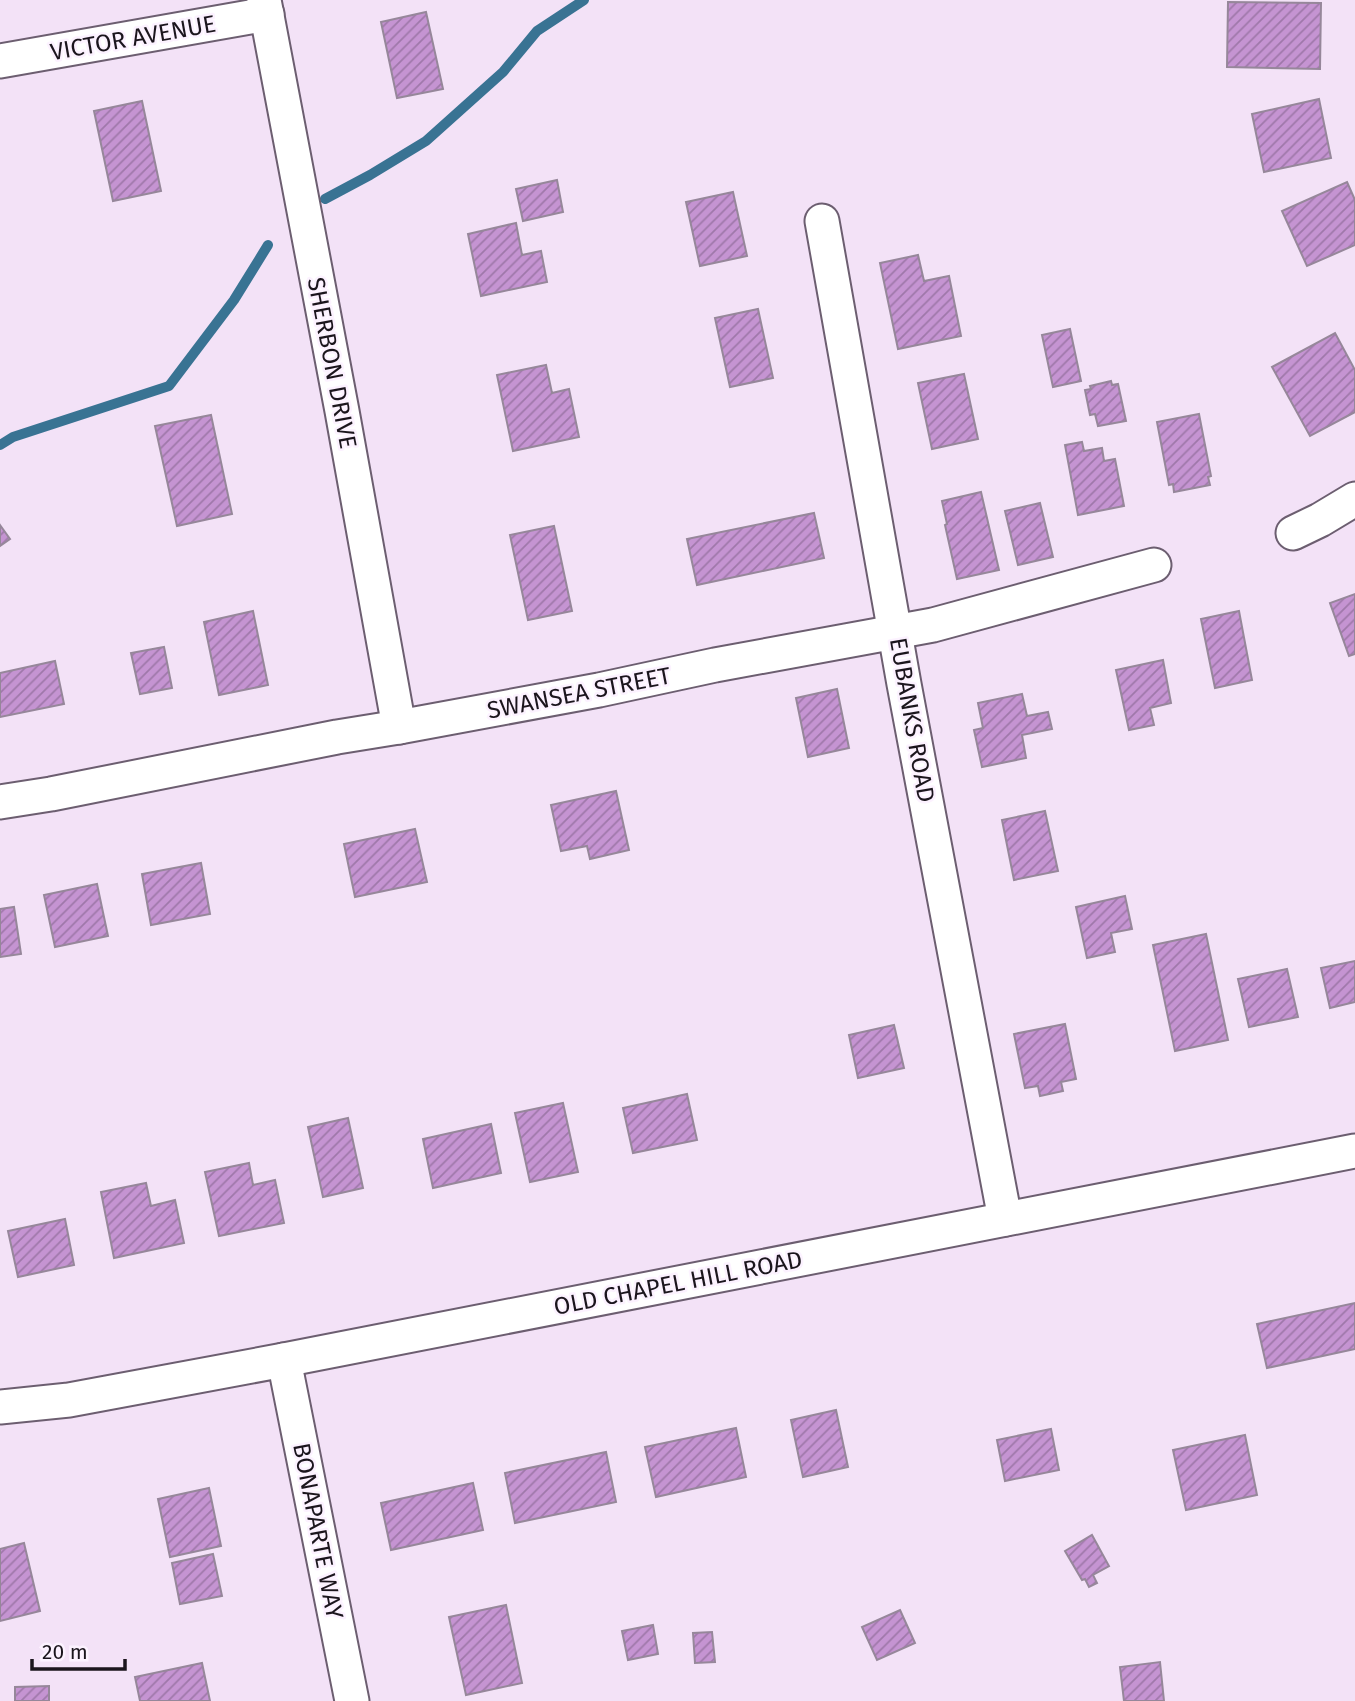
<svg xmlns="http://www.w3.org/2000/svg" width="1355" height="1701" viewBox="0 0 1355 1701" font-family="'Fira Sans',sans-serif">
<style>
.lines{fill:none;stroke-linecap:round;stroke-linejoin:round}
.stream{stroke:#397393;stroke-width:10}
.building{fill:url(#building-hatch);stroke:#96879a;stroke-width:2}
.minor-casing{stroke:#6c5e70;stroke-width:37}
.minor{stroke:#fff;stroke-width:33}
.labels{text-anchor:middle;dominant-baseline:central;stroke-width:5;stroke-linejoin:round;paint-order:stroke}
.street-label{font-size:24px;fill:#1b151d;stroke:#fcf2ff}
</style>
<defs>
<pattern id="building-hatch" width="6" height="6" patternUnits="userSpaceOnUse" patternTransform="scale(1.75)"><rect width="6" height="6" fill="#c594d2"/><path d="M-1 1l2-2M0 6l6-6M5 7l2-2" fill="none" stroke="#9f78aa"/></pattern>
</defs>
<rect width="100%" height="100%" fill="#f3e2f7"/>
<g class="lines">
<g class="stream">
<polyline points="325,199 370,175 426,141 503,72 537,31 584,0"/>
<polyline points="0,445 13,437 169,386 234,300 268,245"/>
</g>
</g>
<g class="building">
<polygon points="1228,2 1321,3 1320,69 1227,67"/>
<polygon points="426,12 443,89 397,98 381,22"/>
<polygon points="1319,99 1331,158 1264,172 1252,114"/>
<polygon points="142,101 161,191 113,201 94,111"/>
<polygon points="557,180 563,212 523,221 516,189"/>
<polygon points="1347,182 1355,200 1355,245 1307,266 1282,211"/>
<polygon points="733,192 747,256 700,266 686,202"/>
<polygon points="516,223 522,255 541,251 547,282 481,296 468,234"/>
<polygon points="918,255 924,281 949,276 961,336 898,349 880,263"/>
<polygon points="758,309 773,378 730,387 715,318"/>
<polygon points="1070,329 1081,381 1053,387 1042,335"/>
<polygon points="1335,333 1355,370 1355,412 1310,436 1272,367"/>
<polygon points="546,365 552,393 569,389 579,437 513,451 497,375"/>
<polygon points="964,374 978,439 932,449 918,383"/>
<polygon points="1111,381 1112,385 1118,384 1126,421 1098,426 1095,414 1090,415 1085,390 1091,389 1090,386"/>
<polygon points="1199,414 1211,476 1208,477 1210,485 1174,492 1173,484 1169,485 1157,422"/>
<polygon points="211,415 232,514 177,526 155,426"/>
<polygon points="1082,442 1084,451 1102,448 1104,461 1115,459 1124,506 1078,515 1065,445"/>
<polygon points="981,492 999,570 957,579 945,525 947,524 942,501"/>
<polygon points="1040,503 1053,557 1018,565 1005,511"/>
<polygon points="814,513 824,558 697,585 687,539"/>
<polygon points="0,525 10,539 0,546"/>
<polygon points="554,526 572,611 528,620 510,535"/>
<polygon points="1355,594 1355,654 1349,656 1330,603"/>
<polygon points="253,611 268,685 219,695 204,622"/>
<polygon points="1239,611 1252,680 1215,688 1201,619"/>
<polygon points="164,647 172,688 140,694 131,653"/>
<polygon points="1163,660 1171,703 1150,708 1154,725 1129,730 1116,670"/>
<polygon points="55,661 64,704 0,717 0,673"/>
<polygon points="837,689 849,748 808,757 796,698"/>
<polygon points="1022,694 1027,716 1048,712 1052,729 1022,735 1026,758 982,767 974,730 983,728 978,703"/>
<polygon points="616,791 629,850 590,859 587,846 561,851 551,805"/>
<polygon points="1045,811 1058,871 1014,880 1002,820"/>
<polygon points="415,829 427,882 355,897 344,844"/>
<polygon points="201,863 210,914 151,925 142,874"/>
<polygon points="97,884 108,936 55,947 44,895"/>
<polygon points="1125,896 1132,929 1111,933 1115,952 1087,958 1076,907"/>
<polygon points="14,907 21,954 0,957 0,909"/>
<polygon points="1206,934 1228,1040 1175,1051 1153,945"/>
<polygon points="1355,961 1355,1002 1330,1008 1321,968"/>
<polygon points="1287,969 1298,1017 1249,1027 1238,979"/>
<polygon points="1065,1024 1076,1079 1061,1082 1063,1091 1040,1096 1038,1086 1025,1088 1014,1034"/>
<polygon points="894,1025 904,1068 858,1078 849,1035"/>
<polygon points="687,1094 697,1140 633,1153 623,1108"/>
<polygon points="563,1103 578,1172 530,1182 515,1113"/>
<polygon points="348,1118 363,1188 323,1197 308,1127"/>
<polygon points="491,1124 501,1173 433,1188 423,1139"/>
<polygon points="249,1163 253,1185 275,1180 284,1223 219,1236 205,1172"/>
<polygon points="146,1183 151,1206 175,1200 184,1243 114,1258 101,1192"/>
<polygon points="65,1219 74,1265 18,1277 8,1231"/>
<polygon points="1355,1303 1355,1349 1267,1368 1257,1324"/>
<polygon points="836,1410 848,1467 803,1477 791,1420"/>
<polygon points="736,1428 746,1477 656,1497 645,1447"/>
<polygon points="1051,1429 1059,1470 1005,1481 997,1440"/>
<polygon points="1245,1435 1257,1495 1186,1510 1173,1450"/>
<polygon points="606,1452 616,1502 515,1523 505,1473"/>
<polygon points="473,1483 483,1530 391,1550 381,1503"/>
<polygon points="209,1488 221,1546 170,1557 158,1499"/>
<polygon points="1092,1535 1109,1566 1093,1575 1097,1583 1089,1587 1085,1579 1082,1580 1065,1551"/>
<polygon points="24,1543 40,1611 0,1621 0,1549"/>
<polygon points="213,1554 222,1596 180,1604 172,1563"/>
<polygon points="506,1605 522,1683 466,1695 449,1617"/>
<polygon points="900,1610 915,1643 877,1660 862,1627"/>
<polygon points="653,1625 658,1654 628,1660 622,1631"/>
<polygon points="712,1632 715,1662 695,1663 693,1633"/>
<polygon points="1160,1662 1164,1701 1124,1701 1120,1667"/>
<polygon points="202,1663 210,1701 140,1701 135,1677"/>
<polygon points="49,1686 49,1701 15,1701 15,1687"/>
</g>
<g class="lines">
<g class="minor-casing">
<g id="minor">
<polyline points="264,0 342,411 399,727"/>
<polyline points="0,61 267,14"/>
<polyline points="822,221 904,684 1005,1219"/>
<polyline points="1293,533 1320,520 1355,499"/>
<polyline points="0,802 51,794 337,737 399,727 599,690 715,665 933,625 1154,565"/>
<polyline points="284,1360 352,1701"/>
<polyline points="0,1407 69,1400 284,1360 1355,1151"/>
</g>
</g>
<use href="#minor" class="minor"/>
</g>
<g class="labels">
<g class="street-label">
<text transform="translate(133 38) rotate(-10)">VICTOR AVENUE</text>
<text transform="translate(332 363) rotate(79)">SHERBON DRIVE</text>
<text transform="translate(579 693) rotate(-11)">SWANSEA STREET</text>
<text transform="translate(912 720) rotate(80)">EUBANKS ROAD</text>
<text transform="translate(678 1283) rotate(-11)">OLD CHAPEL HILL ROAD</text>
<text transform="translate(318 1531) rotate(79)">BONAPARTE WAY</text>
</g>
</g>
<path d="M32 1659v10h93v-10" fill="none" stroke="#1b151d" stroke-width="3.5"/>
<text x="42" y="1659" font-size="21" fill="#1b151d" stroke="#fcf2ff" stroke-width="5" paint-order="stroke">20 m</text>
</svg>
